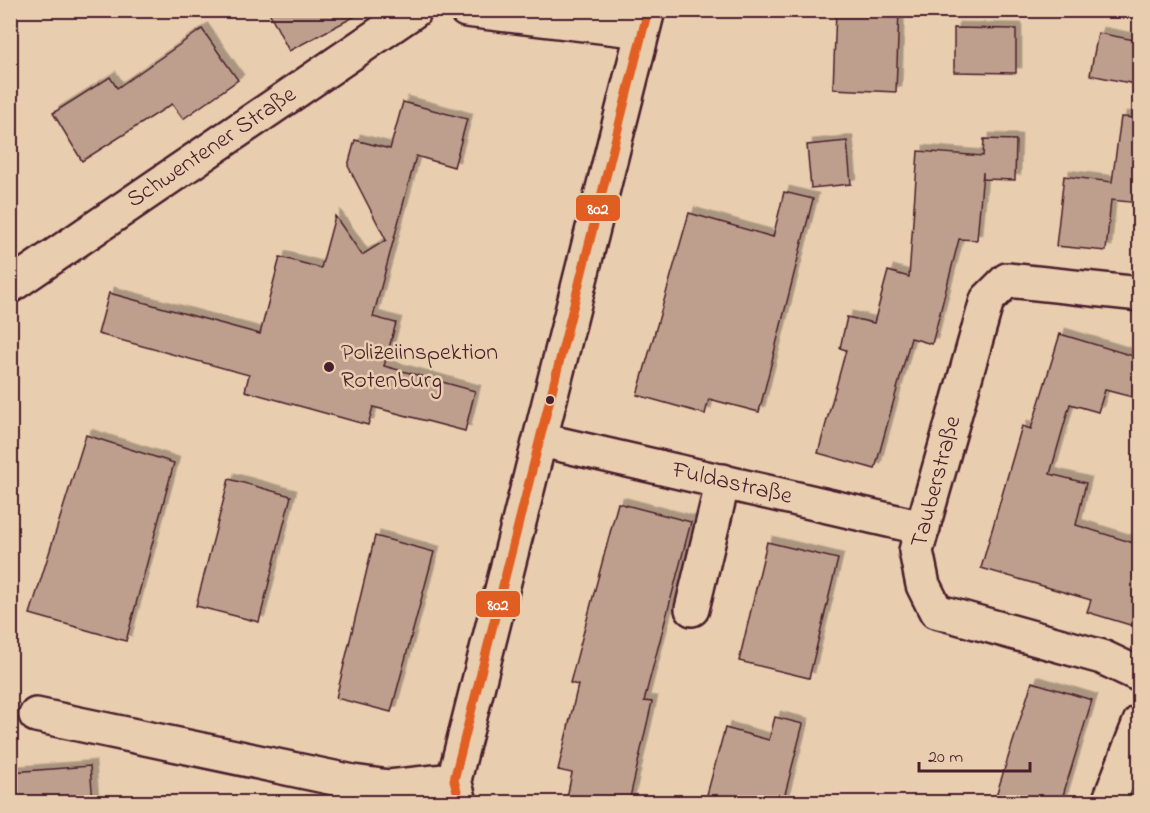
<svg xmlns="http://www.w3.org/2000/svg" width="1150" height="813" viewBox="0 0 1150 813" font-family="'Indie Flower',sans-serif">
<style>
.building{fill:#be9f8d;stroke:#4a1f2b;stroke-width:1.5;filter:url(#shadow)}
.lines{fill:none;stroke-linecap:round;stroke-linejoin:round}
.minor-casing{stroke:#4a1f2b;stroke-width:38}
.minor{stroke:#e8cdaf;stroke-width:33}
.bus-1-casing{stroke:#e8cdaf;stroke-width:14}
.bus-1{stroke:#e15e23;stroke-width:9}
.poi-dot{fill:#4a1f2b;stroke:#e8cdaf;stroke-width:2}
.labels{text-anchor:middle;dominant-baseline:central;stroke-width:5;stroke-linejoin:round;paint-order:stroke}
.street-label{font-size:24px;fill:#4a1f2b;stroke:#e8cdaf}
.poi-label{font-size:24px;fill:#4a1f2b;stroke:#e8cdaf;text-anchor:start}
.line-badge{stroke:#e8cdaf;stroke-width:2}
.badge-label{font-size:16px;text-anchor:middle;font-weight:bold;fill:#fff}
</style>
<defs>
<filter id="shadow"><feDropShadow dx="5.5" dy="-5.5" stdDeviation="0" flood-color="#0004"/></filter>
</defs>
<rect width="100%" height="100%" fill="#e8cdaf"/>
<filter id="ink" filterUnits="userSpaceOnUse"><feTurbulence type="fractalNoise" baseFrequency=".0167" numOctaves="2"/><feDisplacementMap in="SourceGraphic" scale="12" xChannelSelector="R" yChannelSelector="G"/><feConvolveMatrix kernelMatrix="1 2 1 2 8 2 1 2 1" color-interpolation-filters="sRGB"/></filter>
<g filter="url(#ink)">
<g class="building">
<polygon points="268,10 367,10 289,51"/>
<polygon points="836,10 899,10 896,92 833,89"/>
<polygon points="954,28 1016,29 1016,73 954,72"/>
<polygon points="202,29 238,80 183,119 172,104 82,161 53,113 110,77 117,88"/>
<polygon points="1098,33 1140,41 1140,85 1090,75"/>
<polygon points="403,102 467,119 454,167 416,156 373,317 396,323 384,366 475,391 465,431 373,407 368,425 245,391 249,375 98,334 109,293 260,334 280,257 321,268 335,216 362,255 386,240 348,166 355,140 390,149"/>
<polygon points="1121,117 1140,118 1140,203 1111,200 1106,251 1056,246 1064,176 1112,182"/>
<polygon points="984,139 1016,140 1015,180 983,179 983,172 977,240 959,239 932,344 911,338 875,469 818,453 846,350 840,348 847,317 874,323 888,271 909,277 918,151 983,156"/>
<polygon points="847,141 851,184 811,188 807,145"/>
<polygon points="784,192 813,199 759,412 709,399 705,414 637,395 689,213 773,237"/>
<polygon points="1060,334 1140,358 1140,399 1105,390 1098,412 1070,404 1050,474 1086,483 1076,525 1140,545 1140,628 1087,612 1091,600 981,568 1022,426 1031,429"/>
<polygon points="86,435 174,463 126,641 30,614"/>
<polygon points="229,479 291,496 259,622 196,606"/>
<polygon points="618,503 691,522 644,701 652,702 629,802 566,802 572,773 558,770 578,685 570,683"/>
<polygon points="375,536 434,552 391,712 336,698"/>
<polygon points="767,542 838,559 809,678 739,661"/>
<polygon points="1032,682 1092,700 1061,802 994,802"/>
<polygon points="775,717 803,724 783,802 705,802 725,728 769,740"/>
<polygon points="90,766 93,802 15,802 12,772"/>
</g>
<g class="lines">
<g class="minor-casing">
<g id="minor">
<polyline points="466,10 642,31"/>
<polyline points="10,286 415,10"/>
<polyline points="1140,294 1007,280 987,300 916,551 923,585 936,611 1102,657 1140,675"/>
<polyline points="541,440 923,528"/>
<polyline points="692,609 723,481"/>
<polyline points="36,715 353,782 389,787 454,780"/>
<polyline points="460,802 454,780 648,10"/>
<polyline points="1109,802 1140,722"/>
</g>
</g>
<use href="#minor" class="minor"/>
<g class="bus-1-casing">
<polyline id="bus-1" points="460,802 454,780 648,10"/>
</g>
<use href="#bus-1" class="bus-1"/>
</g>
</g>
<g class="poi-dot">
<circle cx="329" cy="367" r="6"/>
<circle cx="550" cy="400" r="5"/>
</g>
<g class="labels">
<g class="street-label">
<text transform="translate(212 148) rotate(-34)">Schwentener Straße</text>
<text transform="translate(937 482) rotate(-75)">Tauberstraße</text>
<text transform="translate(732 484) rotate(13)">Fuldastraße</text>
</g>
<g class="poi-label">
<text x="341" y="353">Polizeiinspektion<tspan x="341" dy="28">Rotenburg</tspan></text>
</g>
</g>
<g class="line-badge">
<rect x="575" y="194" width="46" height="28" rx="6" fill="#e15e23"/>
<rect x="475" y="590" width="46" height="28" rx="6" fill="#e15e23"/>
</g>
<g class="badge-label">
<text x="598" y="214">802</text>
<text x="498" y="610">802</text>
</g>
<rect width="1150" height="813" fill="none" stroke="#e8cdaf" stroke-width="36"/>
<rect x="18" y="18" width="1114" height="777" fill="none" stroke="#4a1f2b" stroke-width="2" filter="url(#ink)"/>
<path d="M919 762v9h111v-9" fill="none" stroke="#4a1f2b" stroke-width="3"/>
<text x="928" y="762" font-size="18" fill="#4a1f2b" stroke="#e8cdaf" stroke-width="4.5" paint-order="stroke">20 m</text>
</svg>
